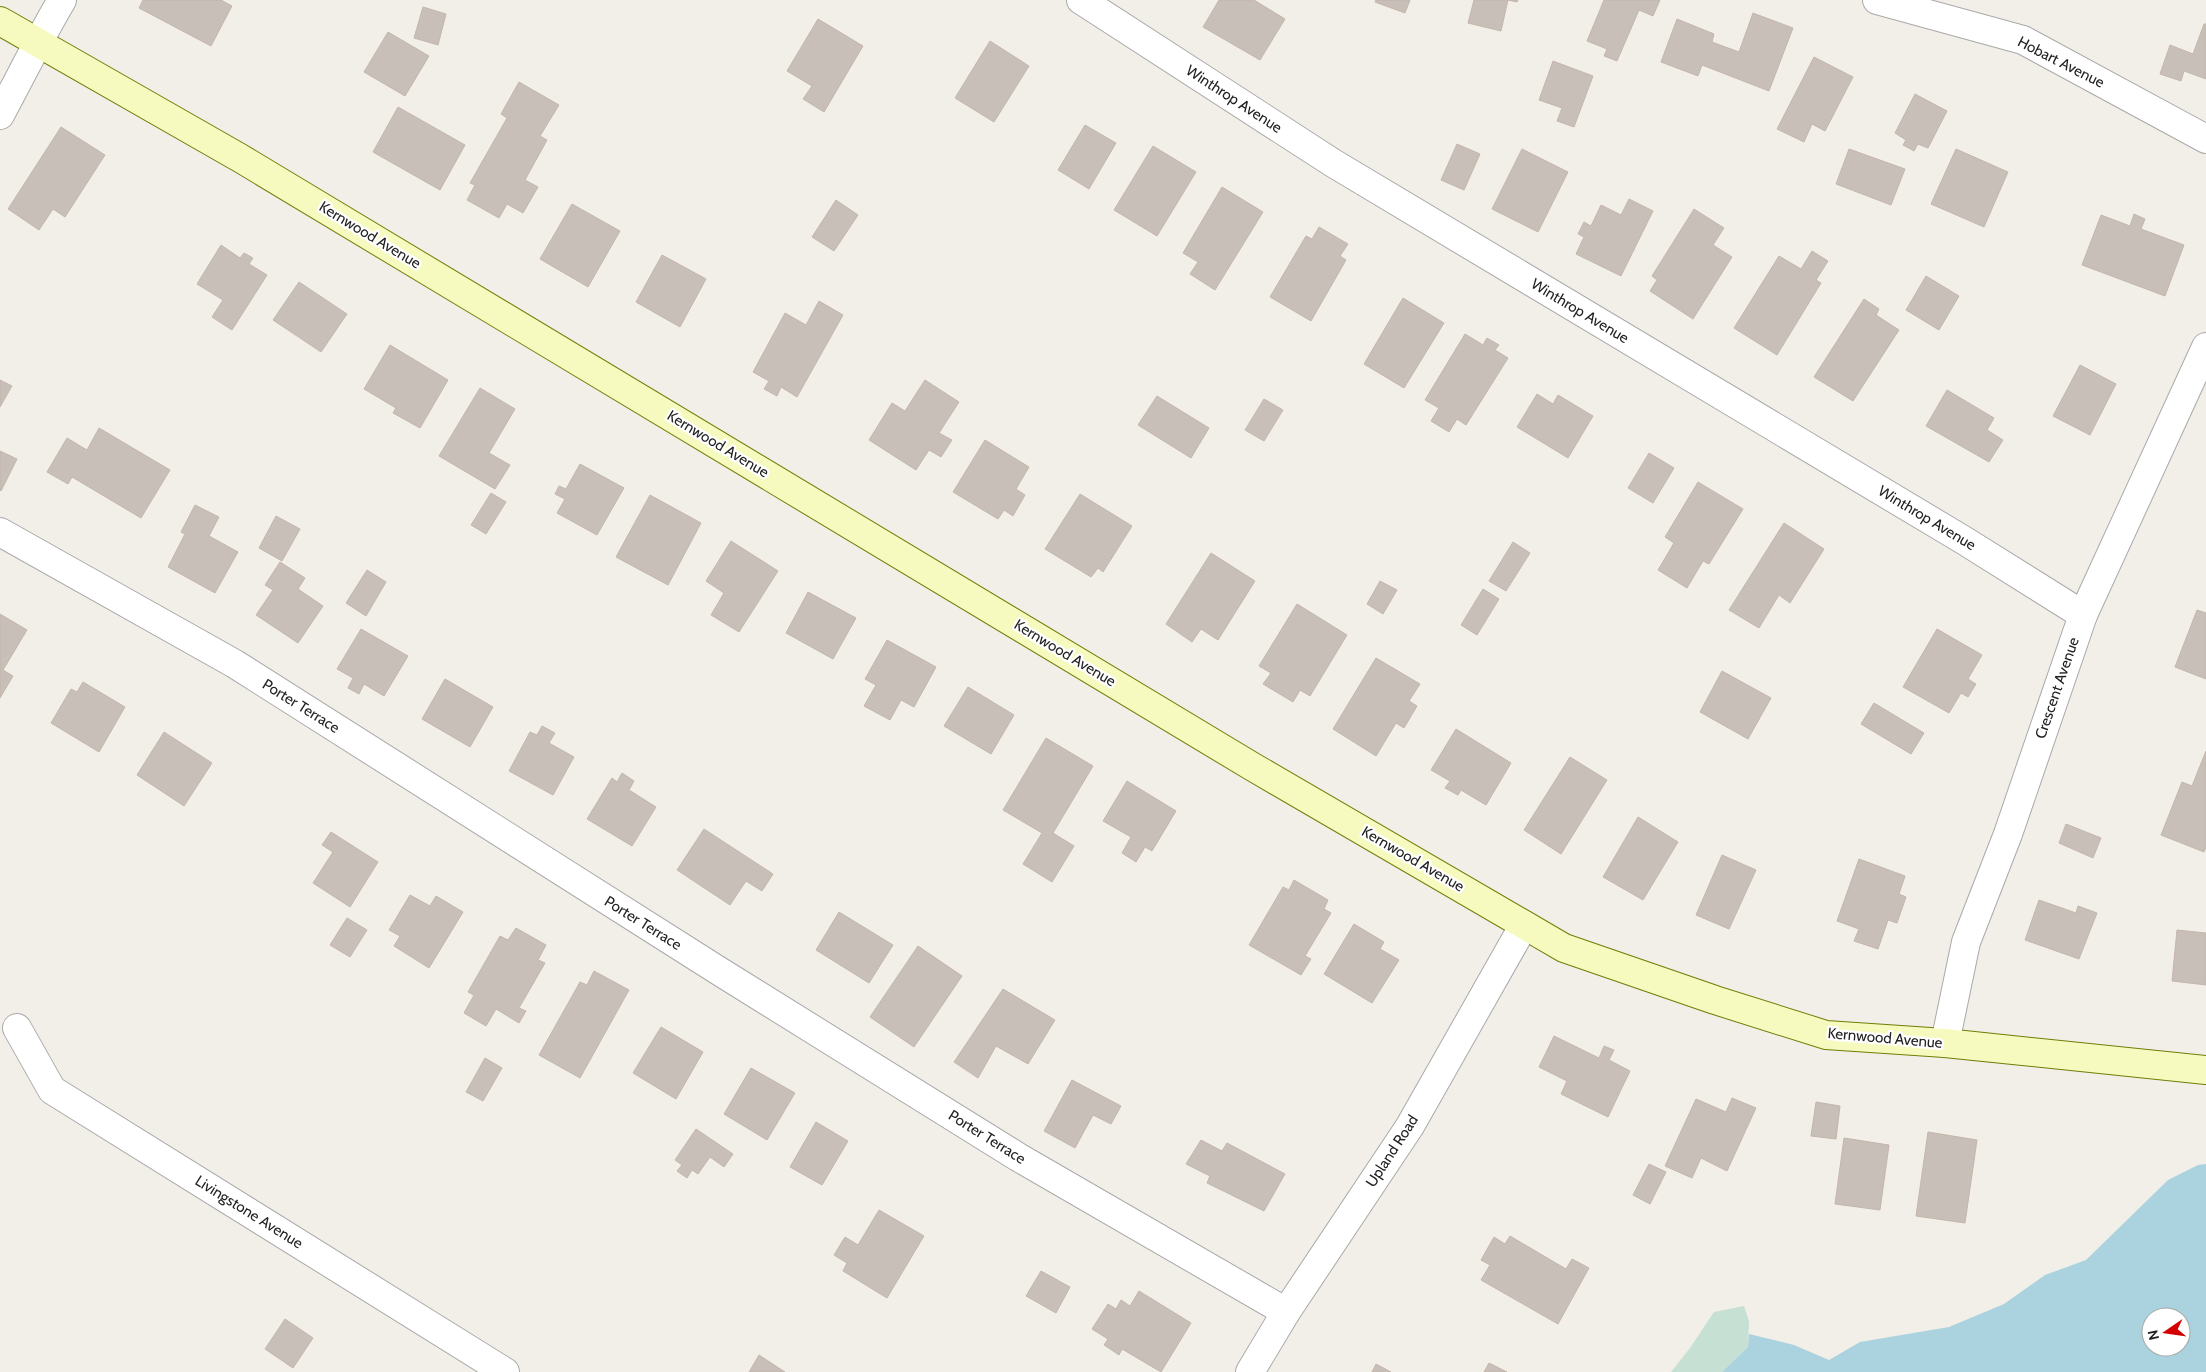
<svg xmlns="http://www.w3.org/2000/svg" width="2206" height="1372" viewBox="0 0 2206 1372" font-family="Cabin,sans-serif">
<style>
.wetland{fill:#c6e0d4}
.water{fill:#aad3df;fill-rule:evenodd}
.building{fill:#c7bfb8;stroke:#c4b6ab}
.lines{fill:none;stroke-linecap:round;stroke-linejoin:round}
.minor-casing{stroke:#a9a9a9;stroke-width:30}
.secondary-casing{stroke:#707d05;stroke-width:30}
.minor{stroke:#fff;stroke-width:28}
.secondary{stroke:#f7fabf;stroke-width:28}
.labels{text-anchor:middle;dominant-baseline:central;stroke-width:4.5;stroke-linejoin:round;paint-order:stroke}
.street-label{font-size:15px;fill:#222;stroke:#fff}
</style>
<rect width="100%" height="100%" fill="#f2efe9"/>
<polygon class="wetland" points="1744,1306 1749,1321 1748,1347 1722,1372 1671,1372 1690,1348 1714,1312"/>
<path class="water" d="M 2206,1164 L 2206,1372 L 1722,1372 L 1748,1347 L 1749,1334 L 1794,1345 L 1829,1360 L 1860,1342 L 1949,1327 L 2004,1304 L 2045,1275 L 2086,1260 L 2168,1180 L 2198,1165 ZM 2151,1317 L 2181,1317 L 2181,1347 L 2151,1347 Z"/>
<g class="building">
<polygon points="143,0 221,0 232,6 211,46 139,8"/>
<polygon points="1219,0 1254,0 1285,19 1260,60 1203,27"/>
<polygon points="1376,0 1410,0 1405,13 1375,2"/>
<polygon points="1474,0 1518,0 1517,2 1508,0 1501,31 1468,23"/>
<polygon points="1604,0 1660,0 1653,16 1639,10 1617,61 1604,56 1607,49 1587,41"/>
<polygon points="423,7 446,14 438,45 414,38"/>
<polygon points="1753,13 1793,28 1769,91 1702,65 1698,76 1661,62 1677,19 1714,34 1712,42 1739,52"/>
<polygon points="818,19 863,46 824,112 803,99 812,86 787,71"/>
<polygon points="2204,24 2206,24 2206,79 2184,71 2181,81 2160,74 2170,45 2193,54"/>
<polygon points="388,32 429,56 405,96 364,72"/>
<polygon points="990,41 1029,66 994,122 955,98"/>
<polygon points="1814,57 1853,77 1825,131 1812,124 1804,142 1777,129"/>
<polygon points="1553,61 1593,76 1574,127 1557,121 1562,108 1539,100"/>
<polygon points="519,82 559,105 540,136 547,140 525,180 538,187 523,213 507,204 499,218 467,200 475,185 470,183 507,118 501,114"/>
<polygon points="1915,94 1947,111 1928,148 1918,144 1914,151 1903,145 1906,140 1895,133"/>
<polygon points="398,107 465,145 440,190 373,152"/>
<polygon points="1085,125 1116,143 1089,189 1058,170"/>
<polygon points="61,127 105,155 65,217 53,209 39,230 8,209"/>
<polygon points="1457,144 1480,154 1464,190 1441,180"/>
<polygon points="1153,146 1196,172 1157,236 1114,210"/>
<polygon points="1522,149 1568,172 1538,232 1492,209"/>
<polygon points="1849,149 1905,169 1891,205 1836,184"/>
<polygon points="1956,149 2008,172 1984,227 1931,204"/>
<polygon points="1222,187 1263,212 1215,290 1190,274 1198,262 1183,253"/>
<polygon points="1629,199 1653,211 1621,276 1576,254 1584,237 1578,234 1584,222 1591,226 1601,205 1621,215"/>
<polygon points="836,200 858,215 834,251 812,237"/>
<polygon points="572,204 620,231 588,287 540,259"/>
<polygon points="1694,209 1724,228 1713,245 1732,257 1693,319 1650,291 1657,280 1652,276"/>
<polygon points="2134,214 2145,219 2141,229 2184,245 2165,296 2082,265 2101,215 2130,226"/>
<polygon points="1319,227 1348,244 1340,256 1346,260 1311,321 1270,297 1306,236 1312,239"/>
<polygon points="221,245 240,258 244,253 253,258 249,264 267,275 232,330 212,317 223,300 197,284"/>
<polygon points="1812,251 1828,261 1816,280 1821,283 1777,355 1734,328 1779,256 1801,269"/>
<polygon points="662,255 706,279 680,327 636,302"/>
<polygon points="1926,276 1959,296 1939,330 1906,310"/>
<polygon points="299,282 347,314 321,352 273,320"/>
<polygon points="1403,298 1444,323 1404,388 1364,364"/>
<polygon points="1864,299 1879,309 1876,315 1899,330 1853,401 1814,377"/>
<polygon points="819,301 843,315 797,397 781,387 777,396 764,389 769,381 753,372 785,313 806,325"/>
<polygon points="1465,334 1483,345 1487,338 1499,345 1495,350 1508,358 1466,425 1457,419 1449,432 1431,421 1439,408 1425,400"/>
<polygon points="390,345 448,380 420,428 393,413 396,408 364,389"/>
<polygon points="2080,365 2116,384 2090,435 2053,416"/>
<polygon points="0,380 12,386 0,407"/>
<polygon points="925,380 959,402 939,433 952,440 941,457 929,450 916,470 869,440 892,403 905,411"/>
<polygon points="480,388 515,409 489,453 510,465 495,489 439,456"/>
<polygon points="1947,390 1994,418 1987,430 2003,440 1989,462 1926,426"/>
<polygon points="1537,394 1553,404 1558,395 1593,416 1568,458 1517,427"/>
<polygon points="1157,396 1209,428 1191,458 1138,425"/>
<polygon points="1264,399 1283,410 1264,441 1245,430"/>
<polygon points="99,428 170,470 141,518 72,477 68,484 47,472 67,438 87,450"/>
<polygon points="985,440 1029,467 1016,489 1025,495 1013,516 1004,510 998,519 953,492"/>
<polygon points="0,451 17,459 1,491 0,490"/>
<polygon points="1649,453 1674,468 1653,503 1628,488"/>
<polygon points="580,464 624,488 597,535 557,513 565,499 555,494 559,486 566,489"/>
<polygon points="1698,482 1743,509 1709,564 1703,561 1687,588 1658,570 1674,543 1665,537"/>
<polygon points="491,493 506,502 486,534 471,525"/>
<polygon points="1080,494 1132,526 1103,572 1098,568 1091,577 1045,549"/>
<polygon points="650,495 701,523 668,585 616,557"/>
<polygon points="195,505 219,517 209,536 238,552 215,593 168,567 185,534 181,532"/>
<polygon points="276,516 300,529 282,561 259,548"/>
<polygon points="1784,523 1824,549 1790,603 1779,595 1759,628 1729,610"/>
<polygon points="731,541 778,571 739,632 711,615 724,593 706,581"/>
<polygon points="1513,542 1530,553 1506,591 1489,581"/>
<polygon points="1211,553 1255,581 1218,640 1201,629 1192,642 1166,624"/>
<polygon points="280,562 305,578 298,589 323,606 298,643 256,615 273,590 265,585"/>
<polygon points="367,570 386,582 366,616 346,603"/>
<polygon points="1380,581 1397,590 1383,614 1367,604"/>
<polygon points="1483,589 1499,599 1477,635 1461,625"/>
<polygon points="808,592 856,618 833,659 786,633"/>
<polygon points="1297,604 1347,635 1310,696 1300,690 1293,702 1263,684 1271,673 1259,666"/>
<polygon points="2197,610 2206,613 2206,679 2175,667"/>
<polygon points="0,614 27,630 3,670 13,676 0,698"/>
<polygon points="361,629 408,656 384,696 364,684 359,694 348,688 353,678 337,669"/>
<polygon points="1937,629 1982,655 1968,679 1976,684 1968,697 1961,693 1949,713 1903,687"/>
<polygon points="887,640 936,667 914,707 901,700 890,720 864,706 876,685 865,679"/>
<polygon points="1376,658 1420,684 1409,701 1417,706 1404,728 1396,723 1376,756 1333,729"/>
<polygon points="1722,671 1771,698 1748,739 1700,712"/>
<polygon points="445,679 493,707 470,747 422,719"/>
<polygon points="83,682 125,707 99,752 51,723 71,689 77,692"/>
<polygon points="968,687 1014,715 991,754 944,726"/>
<polygon points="1874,703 1924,733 1911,754 1861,724"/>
<polygon points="542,726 555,733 549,743 574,757 553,795 509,771 530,732 537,735"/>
<polygon points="1456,729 1511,763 1486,805 1461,790 1458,795 1445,788 1450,781 1431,770"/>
<polygon points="164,732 212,763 184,806 137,775"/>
<polygon points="1046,738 1093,766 1053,833 1074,846 1052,882 1023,864 1042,833 1003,810"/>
<polygon points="2206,751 2206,847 2204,852 2161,835 2182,782 2192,786"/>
<polygon points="1570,757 1607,780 1561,854 1524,830"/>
<polygon points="622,773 634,781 629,790 656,807 632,846 587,819 612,778 617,782"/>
<polygon points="1127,781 1176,811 1152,851 1145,847 1136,862 1122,853 1131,837 1103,821"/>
<polygon points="1638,817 1678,842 1643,900 1603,877"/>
<polygon points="2066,824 2101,838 2093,858 2059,843"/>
<polygon points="704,829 773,874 762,891 746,881 730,905 677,870"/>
<polygon points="331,832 378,862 350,907 313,883 333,852 322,845"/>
<polygon points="1722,855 1756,870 1729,929 1696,915"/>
<polygon points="1859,859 1905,876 1899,894 1906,897 1897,923 1888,920 1878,949 1854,941 1859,929 1837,921"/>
<polygon points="1294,880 1328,900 1324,909 1331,913 1305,956 1311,959 1301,975 1249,945 1283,887 1289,890"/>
<polygon points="410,895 430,906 436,896 463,912 429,968 394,946 400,936 389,930"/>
<polygon points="2039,900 2076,913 2078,906 2097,913 2079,959 2025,940"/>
<polygon points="839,912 893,945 869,983 816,950"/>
<polygon points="347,918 367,930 350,957 330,945"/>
<polygon points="1354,924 1384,942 1380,949 1399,960 1372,1003 1324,974"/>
<polygon points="516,928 546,945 538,960 545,963 519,1008 526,1011 519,1023 496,1009 486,1026 464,1013 474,995 468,992 500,936 508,940"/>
<polygon points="2177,930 2206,933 2206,985 2172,981"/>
<polygon points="918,946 962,976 914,1047 870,1017"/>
<polygon points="594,971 629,990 580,1078 539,1055 580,982 587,985"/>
<polygon points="1003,989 1055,1020 1028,1064 996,1046 978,1078 954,1062"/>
<polygon points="661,1027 703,1052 676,1099 633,1073"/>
<polygon points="1554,1036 1599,1058 1604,1046 1614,1050 1609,1060 1630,1071 1608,1117 1561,1094 1567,1081 1539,1067"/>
<polygon points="485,1058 502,1068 483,1101 466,1092"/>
<polygon points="751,1068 795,1093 767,1140 724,1114"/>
<polygon points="1072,1080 1121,1106 1111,1124 1093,1115 1075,1148 1044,1131"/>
<polygon points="1732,1098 1756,1108 1727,1171 1701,1158 1692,1178 1665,1166 1696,1099 1726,1112"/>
<polygon points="1816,1102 1840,1106 1836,1139 1811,1136"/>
<polygon points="816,1122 848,1141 822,1185 790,1167"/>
<polygon points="696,1129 733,1154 724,1167 710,1157 698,1174 692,1170 687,1178 677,1171 682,1165 675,1160"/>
<polygon points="1928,1132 1977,1140 1965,1223 1916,1216"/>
<polygon points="1844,1138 1889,1145 1880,1210 1835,1204"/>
<polygon points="1201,1140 1222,1151 1227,1143 1285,1174 1264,1211 1207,1183 1210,1176 1186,1164"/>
<polygon points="1649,1164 1666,1172 1650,1204 1633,1195"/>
<polygon points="879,1210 924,1236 887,1298 843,1271 847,1263 834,1255 845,1237 858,1245"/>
<polygon points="1510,1236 1566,1269 1572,1259 1589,1268 1558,1324 1481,1280 1490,1265 1481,1260 1494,1237 1505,1244"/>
<polygon points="1041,1271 1070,1287 1056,1313 1026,1296"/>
<polygon points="1139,1291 1191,1323 1161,1372 1122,1349 1119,1355 1104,1345 1108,1339 1092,1329 1108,1304 1116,1309 1121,1300 1130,1306"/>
<polygon points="285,1319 313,1338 293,1368 265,1349"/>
<polygon points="759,1355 785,1372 749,1372"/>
<polygon points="1489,1363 1507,1372 1484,1372"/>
<polygon points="1376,1364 1391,1372 1372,1372"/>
</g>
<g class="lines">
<g class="minor-casing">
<g id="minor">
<polyline points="1081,0 1333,163 1965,541 2083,615"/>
<polyline points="1877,0 2023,40 2206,139"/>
<path d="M 0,115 C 21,76 40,37 62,0"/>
<polyline points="0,532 235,664 719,971 1018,1157 1286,1312"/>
<polyline points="17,1028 52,1090 505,1372"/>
<polyline points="1945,1043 1966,942 2008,834 2083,615 2206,347"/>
<polyline points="1250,1372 1286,1312 1410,1126 1524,925"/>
</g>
</g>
<g class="secondary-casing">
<polyline id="secondary" points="0,21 240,158 1253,767 1564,948 1715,1000 1826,1035 1945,1043 2206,1070"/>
</g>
<use href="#minor" class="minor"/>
<use href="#secondary" class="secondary"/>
</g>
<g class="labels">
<g class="street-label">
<text transform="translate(2061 62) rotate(27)">Hobart Avenue</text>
<text transform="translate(1234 99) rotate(33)">Winthrop Avenue</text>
<text transform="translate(370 235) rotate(31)">Kernwood Avenue</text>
<text transform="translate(1580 311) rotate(31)">Winthrop Avenue</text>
<text transform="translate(718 444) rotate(31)">Kernwood Avenue</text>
<text transform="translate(1927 518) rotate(31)">Winthrop Avenue</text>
<text transform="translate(1065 653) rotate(31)">Kernwood Avenue</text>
<text transform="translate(2057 688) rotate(-71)">Crescent Avenue</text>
<text transform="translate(301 706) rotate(32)">Porter Terrace</text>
<text transform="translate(1413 859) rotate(30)">Kernwood Avenue</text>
<text transform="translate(643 923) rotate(32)">Porter Terrace</text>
<text transform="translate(1885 1038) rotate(5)">Kernwood Avenue</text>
<text transform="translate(987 1137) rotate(32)">Porter Terrace</text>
<text transform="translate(1392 1151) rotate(-57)">Upland Road</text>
<text transform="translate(249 1212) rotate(32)">Livingstone Avenue</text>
</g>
</g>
<g transform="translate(2166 1332) rotate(257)"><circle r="24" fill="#ffffff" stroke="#a7a7a7"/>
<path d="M0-4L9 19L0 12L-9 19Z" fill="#d40000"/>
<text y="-8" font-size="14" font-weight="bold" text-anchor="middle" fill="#222222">N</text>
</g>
</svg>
